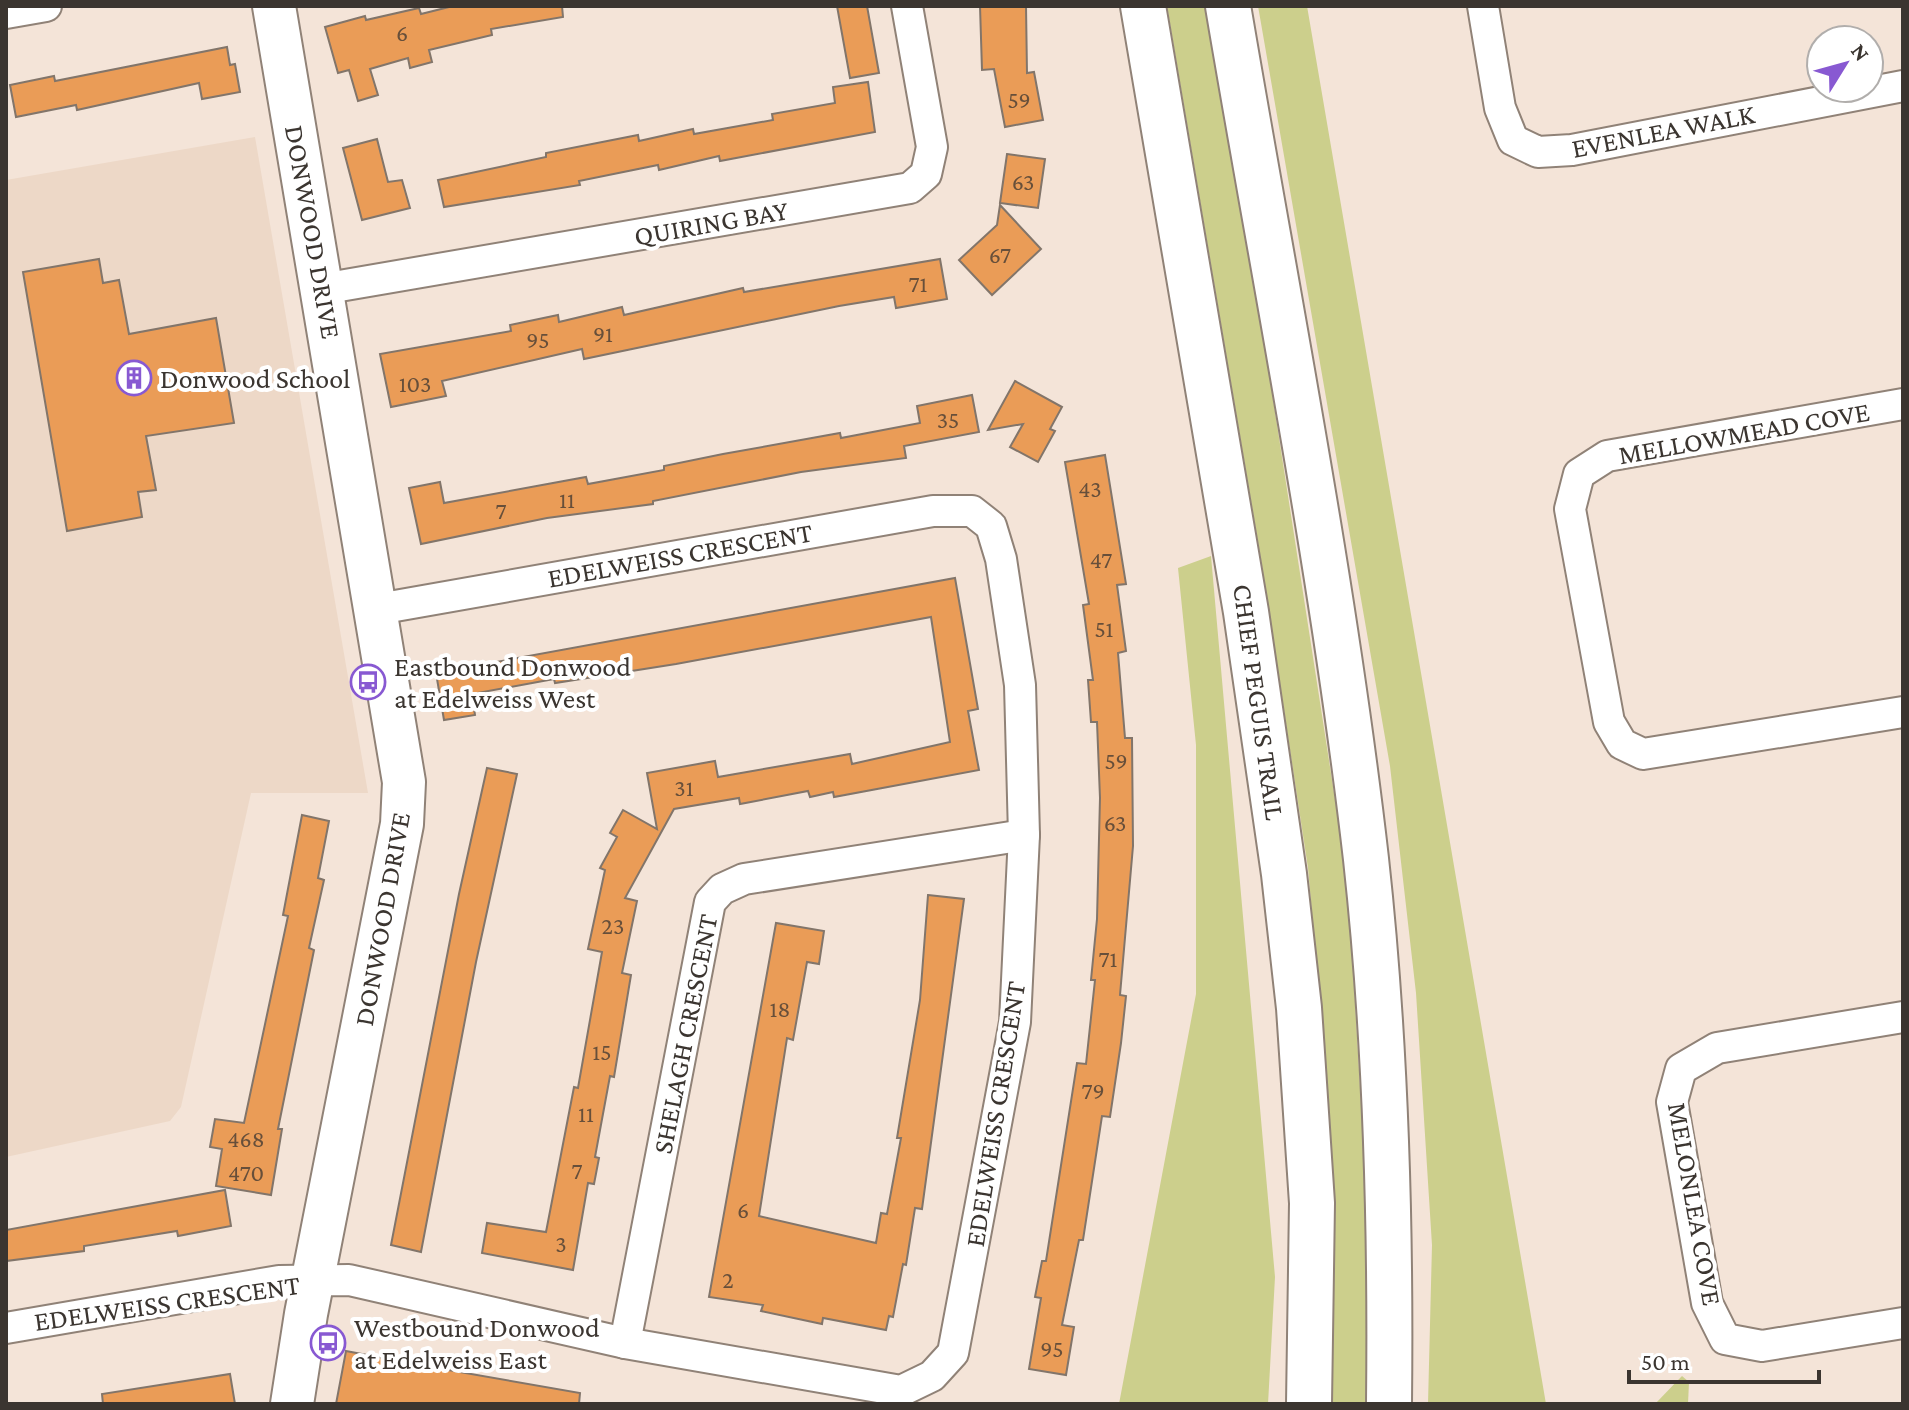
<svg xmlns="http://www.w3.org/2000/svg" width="1909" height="1410" viewBox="0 0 1909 1410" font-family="'Crimson Pro',serif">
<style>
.built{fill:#edd8c7}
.green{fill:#cccf8c}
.building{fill:#ea9c57;stroke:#82756a;stroke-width:2}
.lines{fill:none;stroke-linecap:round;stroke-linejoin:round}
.street-casing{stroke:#908277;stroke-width:34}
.secondary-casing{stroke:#908277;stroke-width:46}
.primary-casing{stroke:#908277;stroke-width:48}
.street{stroke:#fff;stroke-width:30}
.secondary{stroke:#fff;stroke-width:42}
.primary{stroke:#fff;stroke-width:44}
.labels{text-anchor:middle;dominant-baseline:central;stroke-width:8;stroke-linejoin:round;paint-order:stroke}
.number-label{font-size:24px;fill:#674f3a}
.street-label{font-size:28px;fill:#3b3530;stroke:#fff}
.poi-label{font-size:28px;fill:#3b3530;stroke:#fff;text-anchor:start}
</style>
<rect width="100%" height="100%" fill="#f4e4d8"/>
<polygon class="built" points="255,137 368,793 251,793 181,1107 170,1121 6,1157 6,180"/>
<g class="green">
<polygon points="1167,6 1206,6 1271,386 1348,883 1368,1223 1368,1404 1328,1404 1325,1062 1308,868 1262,566"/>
<polygon points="1258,6 1307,6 1546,1404 1428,1404 1432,1245 1416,993 1390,766"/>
<polygon points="1211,556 1275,1277 1268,1404 1119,1404 1196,994 1196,745 1178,568"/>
<polygon points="1682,1376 1689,1382 1688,1404 1655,1404"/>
</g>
<g class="building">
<polygon points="453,6 562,6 563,17 491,29 492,35 429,50 432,62 410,68 408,58 370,69 378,95 358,101 349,70 338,73 325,27 365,16 366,20 419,8 421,14"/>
<polygon points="837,6 867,6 879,73 850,78"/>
<polygon points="980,6 1026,6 1027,73 1034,72 1043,120 1005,127 994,69 982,70"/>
<polygon points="227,47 230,65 235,64 240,92 202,99 199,83 77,110 76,105 16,117 10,85 54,76 55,81"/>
<polygon points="868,82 875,132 720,161 719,156 659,170 658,165 579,181 580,185 444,207 438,180 546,157 546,153 638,135 639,141 693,129 694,134 773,120 772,114 835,103 833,87"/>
<polygon points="377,139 388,182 402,180 410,208 362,220 343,148"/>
<polygon points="1007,154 1045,159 1038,208 1000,203"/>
<polygon points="1000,205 1041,249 992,295 959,260 997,225"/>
<polygon points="99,259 103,283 119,280 129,334 216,318 234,423 146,436 156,490 138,492 142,517 67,531 23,272"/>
<polygon points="940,259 947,299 896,308 894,297 839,306 584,359 582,349 442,381 446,396 391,407 380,354 511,331 510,325 558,315 559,322 622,307 624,315 743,288 744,292"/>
<polygon points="1015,381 1062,407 1050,429 1055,431 1038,462 1010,447 1023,424 988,430"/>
<polygon points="972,395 979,432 904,446 906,458 801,472 653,501 653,504 547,518 421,544 409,488 440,482 444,503 586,477 588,484 664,470 664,466 723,454 840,433 841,438 920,423 917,406"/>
<polygon points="1105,455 1126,584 1117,585 1126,651 1118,653 1125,738 1132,738 1133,846 1120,995 1126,996 1121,1043 1110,1117 1102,1116 1083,1240 1079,1240 1062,1325 1074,1327 1066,1375 1029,1369 1041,1298 1035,1297 1042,1261 1046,1261 1077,1063 1086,1064 1095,980 1091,980 1097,919 1100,798 1097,722 1091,722 1088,680 1093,680 1083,605 1089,604 1065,462"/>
<polygon points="955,578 978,709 968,711 979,770 834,797 833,792 810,797 808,791 740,804 739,798 674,809 625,898 637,901 622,973 631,975 614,1077 610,1076 595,1157 599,1158 594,1184 588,1183 573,1270 482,1253 487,1223 546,1232 574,1087 578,1088 602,952 588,949 605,870 600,868 617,837 610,833 623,810 657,829 647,773 715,761 718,777 850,754 852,764 950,742 931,617 676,664 555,683 554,679 472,694 475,715 444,720 436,673"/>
<polygon points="487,768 517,774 476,962 421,1252 391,1245 459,894"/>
<polygon points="302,815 329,821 318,878 324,880 309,948 314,950 278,1129 282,1129 271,1195 216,1186 222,1149 210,1147 215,1119 244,1123 288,916 283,915"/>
<polygon points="928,895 964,899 922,1209 915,1208 906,1265 903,1264 893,1317 889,1316 886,1330 823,1318 822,1324 761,1311 763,1305 709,1297 776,923 824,931 819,964 807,962 793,1040 787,1038 759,1216 876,1243 881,1213 887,1214 901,1138 897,1138 920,1000"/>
<polygon points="225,1190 231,1226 178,1236 177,1231 84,1246 84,1251 6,1261 6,1230"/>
<polygon points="346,1351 420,1365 422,1356 450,1361 448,1370 580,1393 579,1404 336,1404"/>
<polygon points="230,1374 235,1404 103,1404 102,1394"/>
</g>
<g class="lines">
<g class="street-casing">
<g id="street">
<polyline points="1483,6 1500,108 1513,140 1538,152 1572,150 1903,86"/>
<polyline points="6,13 46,6"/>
<polyline points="322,289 910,188 926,174 932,147 907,6"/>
<polyline points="1903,404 1607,456 1579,474 1570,509 1609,722 1622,744 1643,754 1903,712"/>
<polyline points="1903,1017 1717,1048 1681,1069 1672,1102 1707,1303 1725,1339 1762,1346 1903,1323"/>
<polyline points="6,1328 279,1281 349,1280 625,1343 901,1391 932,1376 953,1353 1015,1022 1024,835 1020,685 1001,559 991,526 972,511 933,511 378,609"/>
<polyline points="625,1343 710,902 722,889 744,879 1024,835"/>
</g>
</g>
<g class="secondary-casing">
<polyline id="secondary" points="274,6 404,782 402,824 306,1314 292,1404"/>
</g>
<g class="primary-casing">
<g id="primary">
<polyline points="1143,6 1246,612 1284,874 1299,1008 1312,1203 1309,1404"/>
<path d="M 1228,6 C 1276,290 1333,573 1366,859 C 1386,1040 1391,1223 1389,1404"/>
</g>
</g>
<use href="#street" class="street"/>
<use href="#secondary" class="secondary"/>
<use href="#primary" class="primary"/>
</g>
<defs>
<g id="building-ring" transform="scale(1.8)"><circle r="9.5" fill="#fff" stroke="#8859d2" stroke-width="1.5"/><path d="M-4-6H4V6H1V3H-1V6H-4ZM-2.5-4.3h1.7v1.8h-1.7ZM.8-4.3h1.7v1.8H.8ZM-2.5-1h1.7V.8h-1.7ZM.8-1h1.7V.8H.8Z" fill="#8859d2"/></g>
<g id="bus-ring" transform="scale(1.8)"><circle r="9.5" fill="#fff" stroke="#8859d2" stroke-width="1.5"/><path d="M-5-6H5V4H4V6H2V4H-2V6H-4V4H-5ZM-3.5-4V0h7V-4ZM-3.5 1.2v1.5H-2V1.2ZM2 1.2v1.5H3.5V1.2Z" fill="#8859d2"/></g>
</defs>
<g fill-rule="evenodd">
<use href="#building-ring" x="134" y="378"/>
<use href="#bus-ring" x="368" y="682"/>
<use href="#bus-ring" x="328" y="1343"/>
</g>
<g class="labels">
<g class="number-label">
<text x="402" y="32">6</text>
<text x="1019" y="99">59</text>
<text x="1023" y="181">63</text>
<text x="1000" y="254">67</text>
<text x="918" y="283">71</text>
<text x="603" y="333">91</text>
<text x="538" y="339">95</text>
<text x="415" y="383">103</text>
<text x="948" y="419">35</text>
<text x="1090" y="488">43</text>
<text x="567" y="499">11</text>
<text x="501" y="510">7</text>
<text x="1101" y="559">47</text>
<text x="1104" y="628">51</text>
<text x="1116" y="760">59</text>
<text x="684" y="787">31</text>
<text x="1115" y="822">63</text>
<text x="613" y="925">23</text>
<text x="1108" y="958">71</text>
<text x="780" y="1008">18</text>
<text x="602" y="1051">15</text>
<text x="1093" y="1090">79</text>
<text x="586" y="1113">11</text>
<text x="246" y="1138">468</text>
<text x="577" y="1170">7</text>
<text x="246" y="1172">470</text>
<text x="743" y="1209">6</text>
<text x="561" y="1243">3</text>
<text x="728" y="1279">2</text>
<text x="1052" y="1348">95</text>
</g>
<g class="street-label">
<text transform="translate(1663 131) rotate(-11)">EVENLEA WALK</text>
<text transform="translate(711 223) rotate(-10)">QUIRING BAY</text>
<text transform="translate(313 232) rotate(80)">DONWOOD DRIVE</text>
<text transform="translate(1744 433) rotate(-10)">MELLOWMEAD COVE</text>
<text transform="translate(680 555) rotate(-10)">EDELWEISS CRESCENT</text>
<text transform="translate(1259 702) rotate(82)">CHIEF PEGUIS TRAIL</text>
<text transform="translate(382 919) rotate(-80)">DONWOOD DRIVE</text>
<text transform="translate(685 1034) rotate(-79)">SHELAGH CRESCENT</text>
<text transform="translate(995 1114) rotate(-81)">EDELWEISS CRESCENT</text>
<text transform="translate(1695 1204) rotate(80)">MELONLEA COVE</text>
<text transform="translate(167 1303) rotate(-8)">EDELWEISS CRESCENT</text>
</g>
<g class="poi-label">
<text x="160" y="378">Donwood School</text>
<text x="394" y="666">Eastbound Donwood<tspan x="394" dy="32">at Edelweiss West</tspan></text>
<text x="354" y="1327">Westbound Donwood<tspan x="354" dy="32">at Edelweiss East</tspan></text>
</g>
</g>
<rect width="1909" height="1410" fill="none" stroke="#3b3530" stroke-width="16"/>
<g transform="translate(1845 64) rotate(53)"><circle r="38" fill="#ffffff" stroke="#b1aeac" stroke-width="2"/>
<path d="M0-6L14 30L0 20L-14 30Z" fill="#8859d2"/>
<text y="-12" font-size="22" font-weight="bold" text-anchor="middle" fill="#3b3530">N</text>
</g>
<path d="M1629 1370v12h190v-12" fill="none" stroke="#3b3530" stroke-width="4"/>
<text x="1641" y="1370" font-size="24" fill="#3b3530" stroke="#ffffff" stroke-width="6" paint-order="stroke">50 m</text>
</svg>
